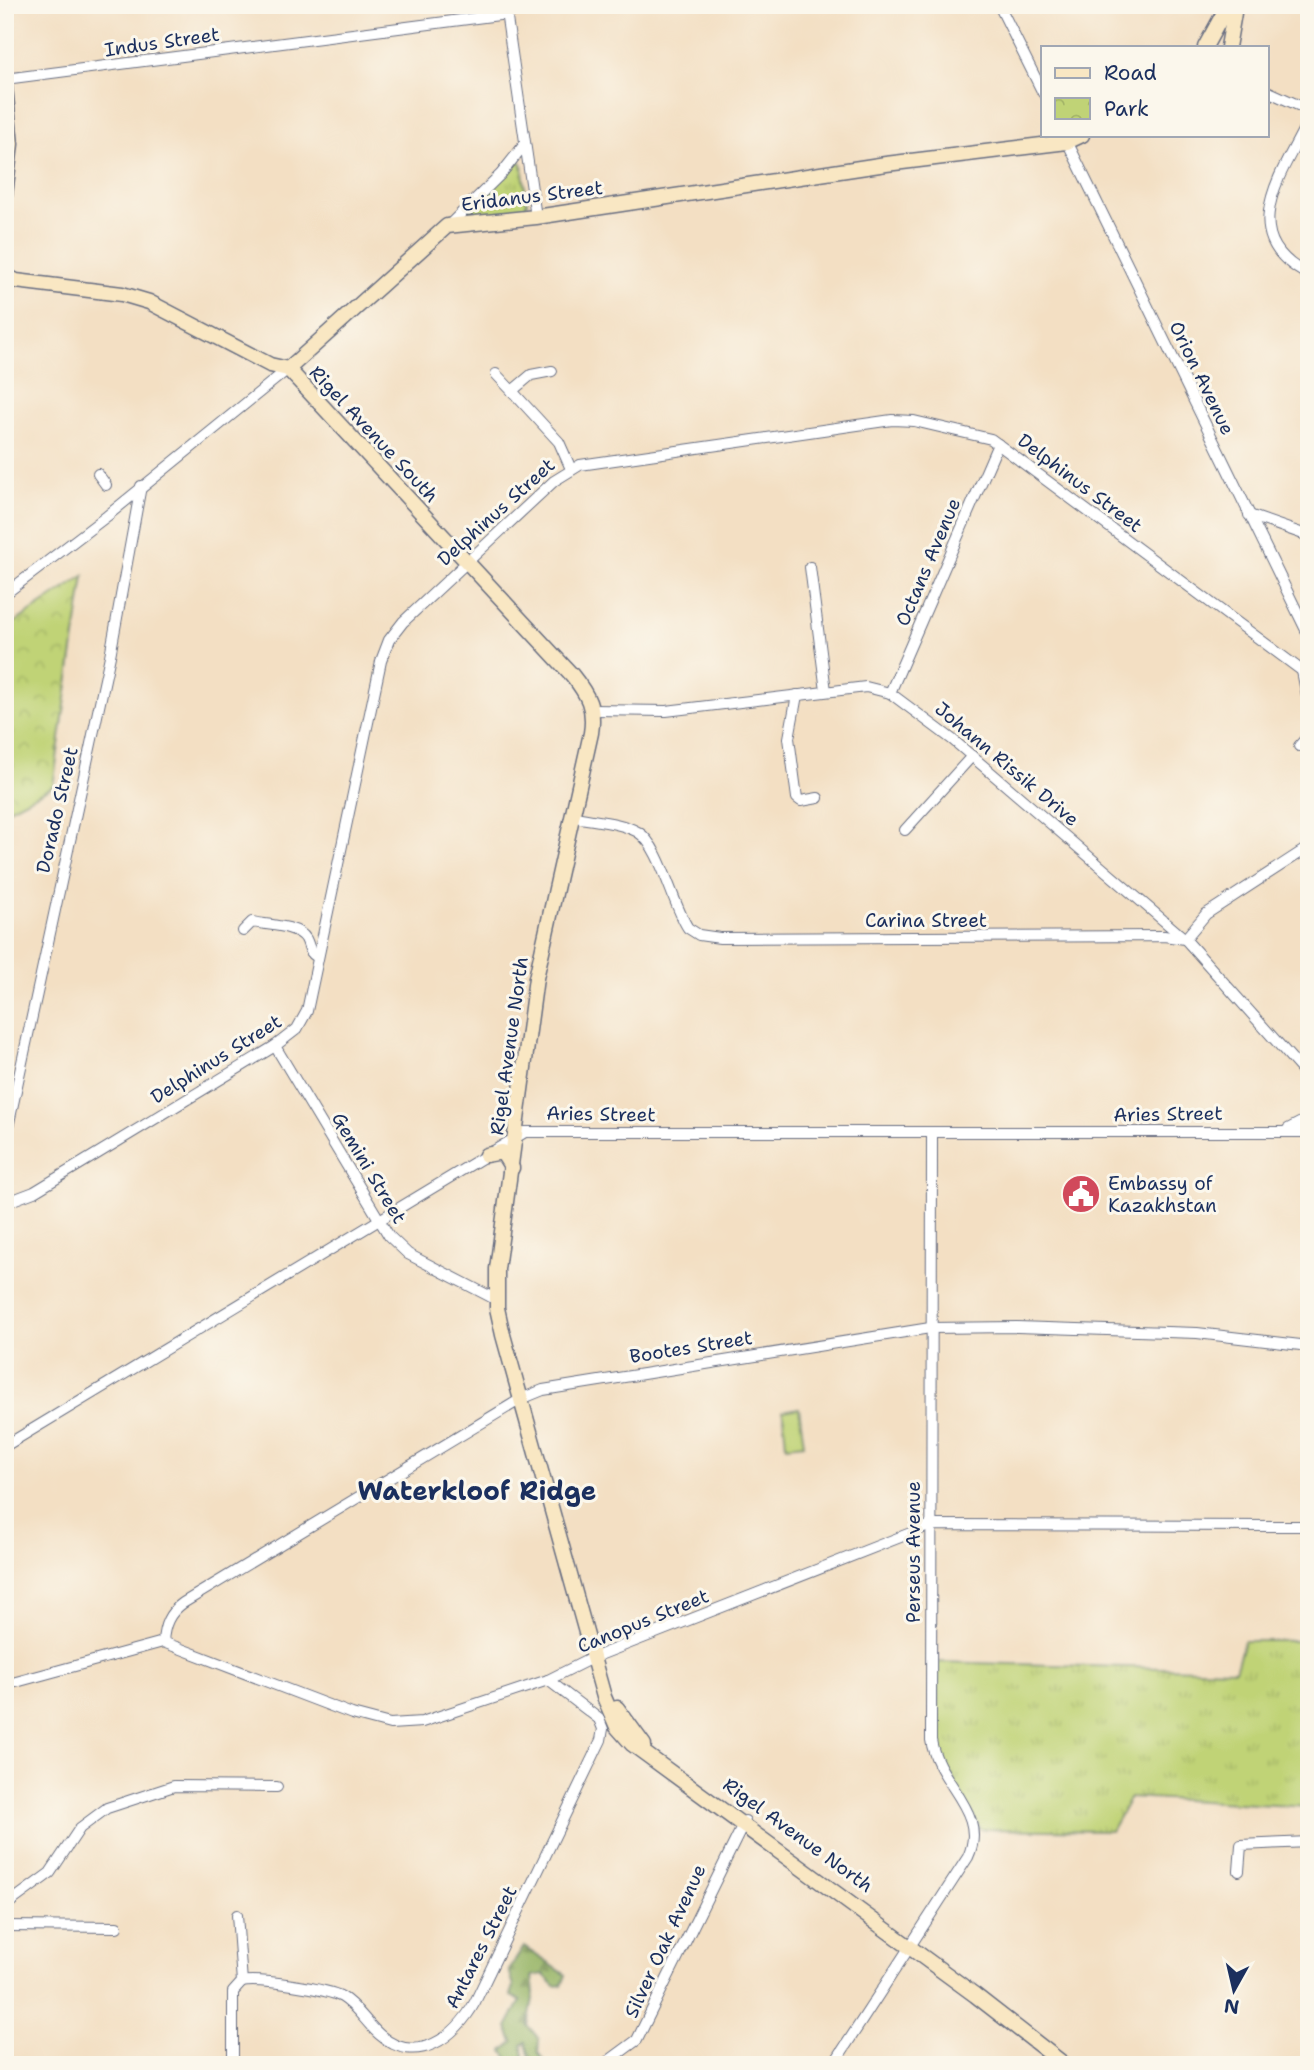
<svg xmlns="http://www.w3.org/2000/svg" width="1314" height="2070" viewBox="0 0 1314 2070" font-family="'Shantell Sans',sans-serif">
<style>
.grass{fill:url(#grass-tufts);stroke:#6e816a;stroke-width:2}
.forest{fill:url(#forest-firs);stroke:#5a7262;stroke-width:2}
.park{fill:url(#park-crowns);stroke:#6e816a;stroke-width:2}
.pitch{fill:#c0d376;stroke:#6e816a;stroke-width:2}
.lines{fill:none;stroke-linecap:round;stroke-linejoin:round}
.street-casing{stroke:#676d81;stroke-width:12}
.secondary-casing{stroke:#676d81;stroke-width:17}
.street{stroke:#fff;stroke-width:10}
.secondary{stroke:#f9e7c3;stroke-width:14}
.labels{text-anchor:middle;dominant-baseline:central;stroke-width:6;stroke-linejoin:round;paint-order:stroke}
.street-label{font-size:19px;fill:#1b2f5e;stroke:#fbf7ec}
.poi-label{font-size:19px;fill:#1b2f5e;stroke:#fbf7ec;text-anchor:start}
.district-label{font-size:26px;font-weight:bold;fill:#1b2f5e;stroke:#fbf7ec}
</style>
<defs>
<pattern id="grass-tufts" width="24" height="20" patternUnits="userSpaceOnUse" patternTransform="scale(1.75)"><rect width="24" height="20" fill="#c0d376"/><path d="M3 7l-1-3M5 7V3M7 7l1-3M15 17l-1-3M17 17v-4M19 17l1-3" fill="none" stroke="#a4b568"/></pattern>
<pattern id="forest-firs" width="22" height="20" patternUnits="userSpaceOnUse" patternTransform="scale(1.75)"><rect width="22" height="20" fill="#98b567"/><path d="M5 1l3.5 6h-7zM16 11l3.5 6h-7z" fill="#7b9458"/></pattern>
<pattern id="park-crowns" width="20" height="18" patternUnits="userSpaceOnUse" patternTransform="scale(1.75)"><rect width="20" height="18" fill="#c0d376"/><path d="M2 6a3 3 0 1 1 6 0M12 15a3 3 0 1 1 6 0" fill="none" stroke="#a4b568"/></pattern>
</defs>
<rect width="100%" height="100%" fill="#fbf7ec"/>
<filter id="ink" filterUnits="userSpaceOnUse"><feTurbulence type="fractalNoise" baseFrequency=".0143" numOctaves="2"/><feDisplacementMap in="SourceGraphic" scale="14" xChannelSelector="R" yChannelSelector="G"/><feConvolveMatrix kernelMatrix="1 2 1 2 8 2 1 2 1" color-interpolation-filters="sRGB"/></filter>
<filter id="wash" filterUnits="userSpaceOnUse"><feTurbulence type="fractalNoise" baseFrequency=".00686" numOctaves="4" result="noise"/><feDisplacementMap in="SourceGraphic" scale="28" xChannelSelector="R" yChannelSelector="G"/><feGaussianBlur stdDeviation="1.57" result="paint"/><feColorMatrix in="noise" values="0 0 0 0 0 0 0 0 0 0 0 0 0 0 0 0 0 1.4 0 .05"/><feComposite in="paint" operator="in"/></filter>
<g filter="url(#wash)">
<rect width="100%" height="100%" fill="#f3dfc3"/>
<g class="grass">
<polygon points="519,161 522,163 527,203 524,210 463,219 461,217"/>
<polygon points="1244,1641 1309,1641 1309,1807 1130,1797 1111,1831 980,1829 938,1751 937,1662 1235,1670"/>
</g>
<polygon class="forest" points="524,1947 566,1975 562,1985 555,1986 543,1974 532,1976 534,1993 528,2026 539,2039 538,2053 544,2060 542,2065 530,2060 526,2042 522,2045 524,2055 521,2060 509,2060 503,2051 513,2042 507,2027 521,2001 511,1996 514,1986 509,1970"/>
<polygon class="park" points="84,576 53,786 5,811 5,629"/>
<polygon class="pitch" points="799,1408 804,1444 786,1446 783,1411"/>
</g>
<g filter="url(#ink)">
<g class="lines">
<g class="street-casing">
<g id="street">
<polyline points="505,5 536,217"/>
<polyline points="999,5 1043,93"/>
<polyline points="5,79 507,14 530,5"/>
<polyline points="1267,91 1309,110"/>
<path d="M 1309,119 C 1282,173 1233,237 1309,275"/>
<polyline points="1064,135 1309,636"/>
<polyline points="448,226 501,174 524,145"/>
<polyline points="552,371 531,375 512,391 559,442 571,469"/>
<polyline points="496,374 512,391"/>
<polyline points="98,474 106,485"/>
<polyline points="1249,515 1309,536"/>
<polyline points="810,567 826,691"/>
<polyline points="5,594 107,516 288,369"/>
<polyline points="1302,671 1309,706"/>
<polyline points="890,693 998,444"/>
<polyline points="797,695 789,738 797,798 801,801 818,798"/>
<polyline points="593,710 666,711 866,687 890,693 953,740 1185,939 1309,1078"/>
<polyline points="1299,746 1309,735"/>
<path d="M 575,817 C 595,821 620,822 638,832 C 661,846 672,904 688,928 L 699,935 L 720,938 L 1164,936 L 1185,939 L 1206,914 L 1309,847"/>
<polyline points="905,830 972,756"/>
<path d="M 243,931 L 252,922 C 266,925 298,925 306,939 C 310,947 309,953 317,957"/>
<polyline points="275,1046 389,1236 408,1254 497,1300"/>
<polyline points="1288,1129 1309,1118"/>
<polyline points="5,1141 110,656 141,486"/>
<polyline points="5,1203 34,1192 275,1046 297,1029 307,1011 381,661 389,640 403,622 554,481 580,465 892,420 914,421 991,439 1309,676"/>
<polyline points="5,1446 525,1132 1309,1132"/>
<path d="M 163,1642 C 164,1625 169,1613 183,1603 L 521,1399 L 543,1390 L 930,1328 L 1017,1327 L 1197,1333 L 1309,1346"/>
<polyline points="5,1685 163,1642 352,1714 390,1724 422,1722 548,1680 592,1658 931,1525 1309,1526"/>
<polyline points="1239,1871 1241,1845 1309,1842"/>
<polyline points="5,1906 50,1873 80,1828 107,1808 174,1786 277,1787"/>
<polyline points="237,1915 242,1982"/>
<polyline points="5,1926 117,1927"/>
<path d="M 242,1982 C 258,1978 328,1989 342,1997 C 357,2006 366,2023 380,2035 C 416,2067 456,2037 475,2002 L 601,1740 L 603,1729 L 599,1719 L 548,1680"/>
<polyline points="233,2065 233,1992 242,1982"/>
<polyline points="603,2065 637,2040 745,1821"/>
<path d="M 833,2065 L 968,1857 C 989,1811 938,1785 931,1740 L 932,1134"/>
</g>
</g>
<g class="secondary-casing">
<g id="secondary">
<polyline points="1205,47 1228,5"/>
<polyline points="1228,47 1234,13"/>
<polyline points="5,87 11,144 5,195"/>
<path d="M 5,275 L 16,281 L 122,294 L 149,302 L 270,365 L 288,369 L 572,675 C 588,695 595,708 591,733 L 536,978 L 497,1269 L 497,1308 L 503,1335 L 604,1697 L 617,1727 L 632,1744 L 975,1995 L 1065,2065"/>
<polyline points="288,369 447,226 536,217 886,164 1067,142 1082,135"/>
<polyline points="486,1155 502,1152 512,1168"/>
<polyline points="617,1708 644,1745"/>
</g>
</g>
<use href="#street" class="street"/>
<use href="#secondary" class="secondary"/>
</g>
</g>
<defs>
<g id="civic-disc" transform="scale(2.0125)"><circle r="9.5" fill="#d1495b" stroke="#fbf7ec"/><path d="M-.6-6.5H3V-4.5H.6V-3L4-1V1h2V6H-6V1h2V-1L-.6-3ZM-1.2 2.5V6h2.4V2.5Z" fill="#fff"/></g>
</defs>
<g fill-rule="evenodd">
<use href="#civic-disc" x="1081" y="1194"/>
</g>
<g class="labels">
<g class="street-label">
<text transform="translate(162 42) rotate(-8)">Indus Street</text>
<text transform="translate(532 196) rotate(-7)">Eridanus Street</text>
<text transform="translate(1202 378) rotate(64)">Orion Avenue</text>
<text transform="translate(374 434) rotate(47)">Rigel Avenue South</text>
<text transform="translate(1080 483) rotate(37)">Delphinus Street</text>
<text transform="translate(496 512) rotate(-42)">Delphinus Street</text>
<text transform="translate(928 562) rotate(-67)">Octans Avenue</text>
<text transform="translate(1007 764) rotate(40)">Johann Rissik Drive</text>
<text transform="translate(57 810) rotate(-77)">Dorado Street</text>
<text x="926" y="920">Carina Street</text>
<text transform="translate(509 1046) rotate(-82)">Rigel Avenue North</text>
<text transform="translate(216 1059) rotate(-32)">Delphinus Street</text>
<text transform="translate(601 1114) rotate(1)">Aries Street</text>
<text transform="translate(1168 1114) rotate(-1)">Aries Street</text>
<text transform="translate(369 1168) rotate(59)">Gemini Street</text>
<text transform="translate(691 1347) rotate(-9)">Bootes Street</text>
<text transform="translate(913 1552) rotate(-90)">Perseus Avenue</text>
<text transform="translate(643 1621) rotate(-22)">Canopus Street</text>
<text transform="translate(798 1835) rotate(36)">Rigel Avenue North</text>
<text transform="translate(665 1941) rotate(-65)">Silver Oak Avenue</text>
<text transform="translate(481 1947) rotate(-63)">Antares Street</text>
</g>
<g class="poi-label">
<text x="1108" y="1183">Embassy of<tspan x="1108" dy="22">Kazakhstan</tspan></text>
</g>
<g class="district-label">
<text x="477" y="1490">Waterkloof Ridge</text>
</g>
</g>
<rect width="1314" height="2070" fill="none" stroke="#fbf7ec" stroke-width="28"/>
<rect x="1041" y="46" width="228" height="91" fill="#fbf7ec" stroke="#a1a7b3" stroke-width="2"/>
<rect x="1055" y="68" width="35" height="10" fill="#f9e7c3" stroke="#a1a7b3" stroke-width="2"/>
<text x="1104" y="80" font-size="21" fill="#1b2f5e">Road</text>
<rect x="1055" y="98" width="35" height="21" fill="url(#park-crowns)" stroke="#a1a7b3" stroke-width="2"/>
<text x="1104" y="116" font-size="21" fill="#1b2f5e">Park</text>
<g transform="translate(1234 1990) rotate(188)" stroke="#fbf7ec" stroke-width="5" paint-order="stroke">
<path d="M0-5L12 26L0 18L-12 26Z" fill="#1b2f5e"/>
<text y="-10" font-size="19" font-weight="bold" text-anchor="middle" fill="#1b2f5e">N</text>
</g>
</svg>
